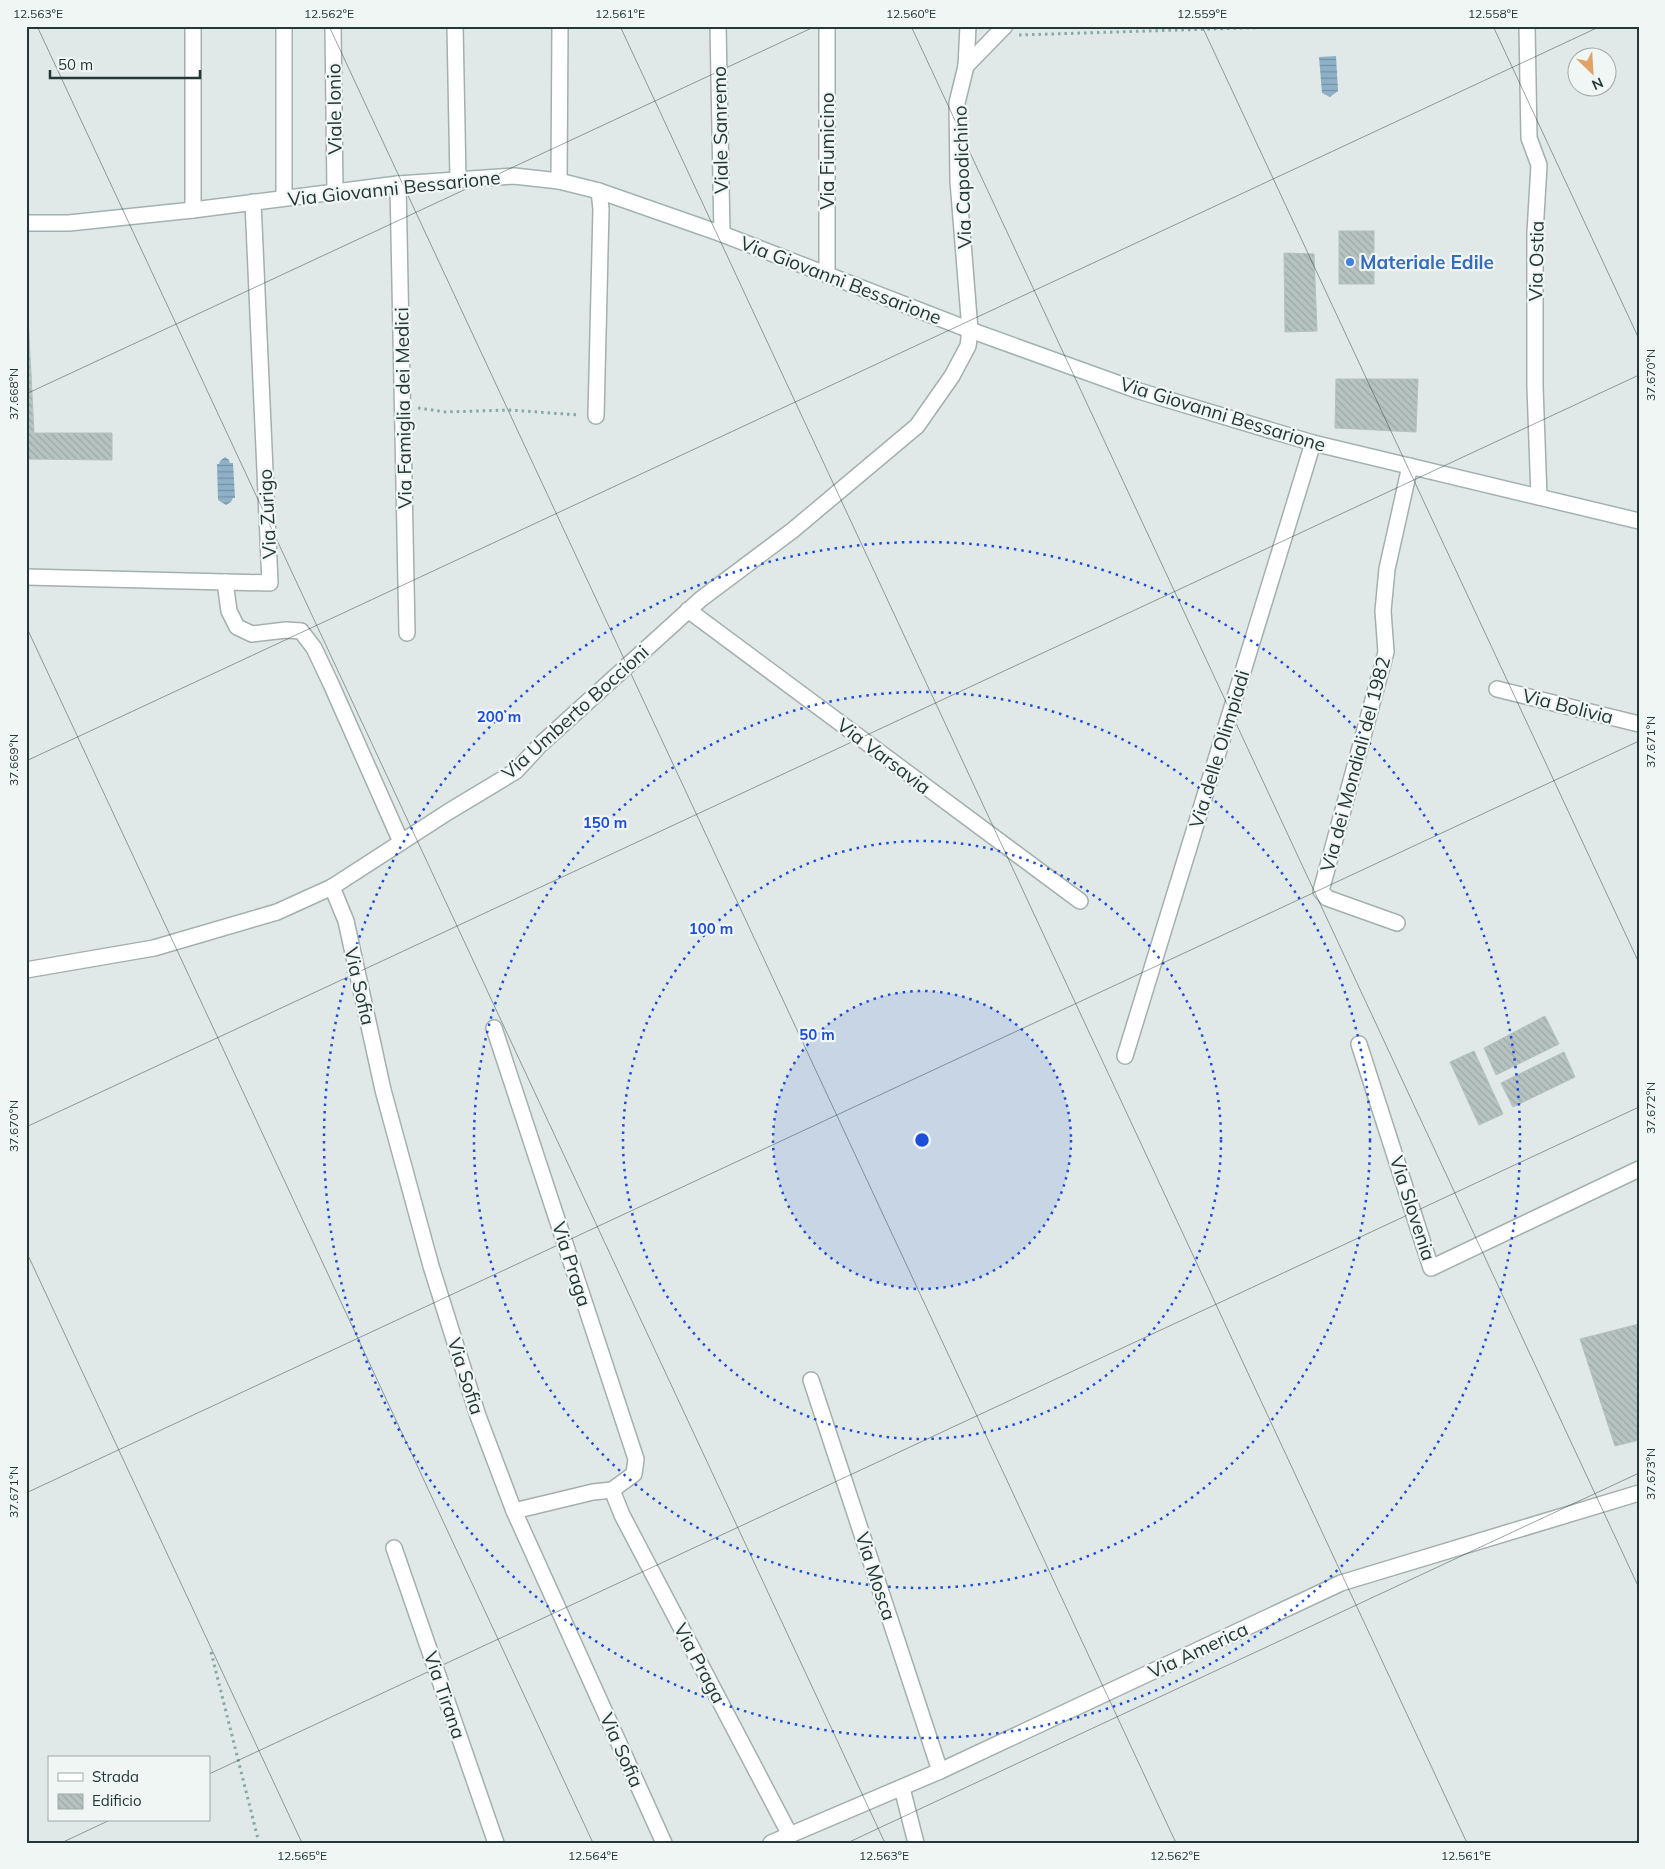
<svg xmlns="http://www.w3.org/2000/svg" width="1665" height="1869" viewBox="0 0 1665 1869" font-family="Mulish,sans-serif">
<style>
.water{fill:url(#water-rules)}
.building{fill:url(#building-back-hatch);stroke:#b3c2bf}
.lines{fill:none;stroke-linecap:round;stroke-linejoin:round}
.street-casing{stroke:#a4b0ae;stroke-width:18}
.secondary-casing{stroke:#a1b3b1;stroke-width:18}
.path{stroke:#84a9a6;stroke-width:3;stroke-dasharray:2.5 4;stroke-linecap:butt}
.street{stroke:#fff;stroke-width:15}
.secondary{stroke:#fff;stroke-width:15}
.ticks{fill:none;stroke:#233736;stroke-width:1;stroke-opacity:0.45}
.ring{fill:none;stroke:#1d4ed8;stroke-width:2.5;stroke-dasharray:2.5 5}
.shop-dot{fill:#3f7fe0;stroke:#f0f6f4;stroke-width:2}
.labels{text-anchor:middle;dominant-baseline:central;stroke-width:4.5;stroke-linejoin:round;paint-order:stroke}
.street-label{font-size:19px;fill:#233736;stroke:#f0f6f4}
.shop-label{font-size:19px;font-weight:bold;fill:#366cbe;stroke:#f0f6f4;text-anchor:start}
.centre{fill:#1d4ed8;stroke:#f0f6f4;stroke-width:2.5}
.ring-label{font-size:15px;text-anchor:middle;font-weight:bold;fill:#1d4ed8;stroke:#f0f6f4;stroke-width:4.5;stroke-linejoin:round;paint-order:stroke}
.neatline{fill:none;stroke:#233736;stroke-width:2}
.ticks-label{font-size:12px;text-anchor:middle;fill:#233736}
</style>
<defs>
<pattern id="water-rules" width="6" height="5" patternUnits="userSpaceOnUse" patternTransform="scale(1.25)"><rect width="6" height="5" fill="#8eb1c8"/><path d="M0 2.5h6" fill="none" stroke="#7491a3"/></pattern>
<pattern id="building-back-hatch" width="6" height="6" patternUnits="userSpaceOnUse" patternTransform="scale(1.25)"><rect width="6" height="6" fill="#b6c3c1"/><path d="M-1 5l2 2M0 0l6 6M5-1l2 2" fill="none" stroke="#9ca8a6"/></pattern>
</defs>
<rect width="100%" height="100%" fill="#e0e9e7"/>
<g class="water">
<polygon points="1336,56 1338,91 1330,97 1322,93 1319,57"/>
<polygon points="225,457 229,460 230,463 233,463 235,498 233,498 231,502 226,505 218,500 217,464 219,464 220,461"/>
</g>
<g class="building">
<rect x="1339" y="231" width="35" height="53"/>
<polygon points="1284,253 1314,254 1317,331 1285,332"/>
<polygon points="26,316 28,316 34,433 112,433 112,460 26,459"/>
<polygon points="1336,379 1418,379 1416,432 1335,428"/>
<polygon points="1545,1016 1559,1044 1496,1075 1484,1048"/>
<polygon points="1474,1051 1503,1114 1479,1125 1450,1062"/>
<polygon points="1564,1052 1575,1077 1513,1107 1501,1083"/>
<polygon points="1639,1324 1639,1440 1615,1446 1580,1339"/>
</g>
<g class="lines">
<g class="street-casing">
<g id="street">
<polyline points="193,26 193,210"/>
<polyline points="284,26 284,198"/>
<polyline points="333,26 335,192"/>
<polyline points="455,26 458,180"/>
<polyline points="718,26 722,234"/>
<polyline points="827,26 827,275"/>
<polyline points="1527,26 1529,138 1539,165 1535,233 1535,387 1539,497"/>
<polyline points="966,66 968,26"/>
<polyline points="559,181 560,26"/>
<polyline points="398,184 407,633"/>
<polyline points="596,416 601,209 599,191"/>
<polyline points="26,577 270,583 253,202"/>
<polyline points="225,582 229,611 237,627 252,634 286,630 301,631 314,648 331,684 401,842"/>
<polyline points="688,610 1080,901"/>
<polyline points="1497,689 1639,724"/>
<polyline points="332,887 346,921 383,1090 431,1266 478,1416 514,1511 664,1843"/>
<polyline points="1397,923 1327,898 1321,891 1386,652 1383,611 1387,569 1410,466"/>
<polyline points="26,970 154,948 277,912 332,887 448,812 516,771 541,744 701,599 793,530 917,426 952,376 968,346 970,330 958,181 957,103 966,66 1005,26"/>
<polyline points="494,1028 636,1459 634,1474 612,1490 593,1492 514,1511"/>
<polyline points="1359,1044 1431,1268 1639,1169"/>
<polyline points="1125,1056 1313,443"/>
<polyline points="811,1380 940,1771"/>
<polyline points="612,1490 622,1515 790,1835"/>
<polyline points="394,1548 496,1843"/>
<polyline points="902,1788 916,1843"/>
<polyline points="771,1843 940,1771 1341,1583 1639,1493"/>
</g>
</g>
<g class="secondary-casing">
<polyline id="secondary" points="26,223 69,223 193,210 398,184 514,176 559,181 599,191 722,234 970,330 1139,391 1313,443 1639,521"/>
</g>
<g class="path">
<polyline points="1019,35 1308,26"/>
<polyline points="418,408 446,412 509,410 579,415"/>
<polyline points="211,1652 259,1843"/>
</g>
<use href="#street" class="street"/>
<use href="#secondary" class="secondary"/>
</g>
<path class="ticks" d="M 37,26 L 885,1843M 329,26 L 1176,1843M 620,26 L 1467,1843M 911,26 L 1639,1588M 1202,26 L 1639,963M 1493,26 L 1639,339M 26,28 L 31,26M 26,394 L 816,26M 26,626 L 593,1843M 26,761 L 1601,26M 26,1127 L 1639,375M 26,1251 L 302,1843M 26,1493 L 1639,741M 209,1774 L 1639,1107M 61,1843 L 110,1820M 847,1843 L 1639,1473M 1632,1843 L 1639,1840"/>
<circle cx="922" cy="1140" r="149" fill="#1d4ed8" fill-opacity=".12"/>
<g class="ring">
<circle cx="922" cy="1140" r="149"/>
<circle cx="922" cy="1140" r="299"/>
<circle cx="922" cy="1140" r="448"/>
<circle cx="922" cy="1140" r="598"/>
</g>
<circle class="shop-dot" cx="1350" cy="262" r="5"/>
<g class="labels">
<g class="street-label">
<text transform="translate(334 109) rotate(-91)">Viale Ionio</text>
<text transform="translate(720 130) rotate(-91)">Viale Sanremo</text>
<text transform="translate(827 151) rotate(-90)">Via Fiumicino</text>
<text transform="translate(962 177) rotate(-92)">Via Capodichino</text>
<text transform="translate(394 188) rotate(-6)">Via Giovanni Bessarione</text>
<text transform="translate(1536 261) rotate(-89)">Via Ostia</text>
<text transform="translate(841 280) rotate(21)">Via Giovanni Bessarione</text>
<text transform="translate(403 408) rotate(-91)">Via Famiglia dei Medici</text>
<text transform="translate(1223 414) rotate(17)">Via Giovanni Bessarione</text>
<text transform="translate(267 514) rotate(-93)">Via Zurigo</text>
<text transform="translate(1568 706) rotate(14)">Via Bolivia</text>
<text transform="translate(575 712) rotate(-42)">Via Umberto Boccioni</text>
<text transform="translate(1219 749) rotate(-73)">Via delle Olimpiadi</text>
<text transform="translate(884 756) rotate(37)">Via Varsavia</text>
<text transform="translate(1355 764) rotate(-75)">Via dei Mondiali del 1982</text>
<text transform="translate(360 986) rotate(77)">Via Sofia</text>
<text transform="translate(1413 1208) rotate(72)">Via Slovenia</text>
<text transform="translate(572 1264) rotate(72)">Via Praga</text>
<text transform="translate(466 1376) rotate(72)">Via Sofia</text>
<text transform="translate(876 1576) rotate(72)">Via Mosca</text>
<text transform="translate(1198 1650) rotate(-25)">Via America</text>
<text transform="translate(700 1663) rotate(62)">Via Praga</text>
<text transform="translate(445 1695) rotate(71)">Via Tirana</text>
<text transform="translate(622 1750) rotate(66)">Via Sofia</text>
</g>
<g class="shop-label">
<text x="1360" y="262">Materiale Edile</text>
</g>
</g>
<circle cx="922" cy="1140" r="8" class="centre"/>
<g class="ring-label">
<text x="499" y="722">200 m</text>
<text x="605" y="828">150 m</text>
<text x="711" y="934">100 m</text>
<text x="817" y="1040">50 m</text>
</g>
<rect width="1665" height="1869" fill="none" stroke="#f0f6f4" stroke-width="55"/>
<rect x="48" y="1756" width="162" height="65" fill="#f0f6f4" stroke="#9eaaa8"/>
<rect x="58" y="1773" width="25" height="8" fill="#ffffff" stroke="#9eaaa8"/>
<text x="92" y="1782" font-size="15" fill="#233736">Strada</text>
<rect x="58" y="1794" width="25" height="15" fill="url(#building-back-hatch)" stroke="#9eaaa8"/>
<text x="92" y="1806" font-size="15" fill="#233736">Edificio</text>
<g transform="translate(1592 72) rotate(155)"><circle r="24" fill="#f0f6f4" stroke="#9eaaa8"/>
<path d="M0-4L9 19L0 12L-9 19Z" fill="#e0a267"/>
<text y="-8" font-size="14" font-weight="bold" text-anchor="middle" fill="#233736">N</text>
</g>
<path d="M50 70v8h150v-8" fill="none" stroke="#233736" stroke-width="2.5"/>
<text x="58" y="70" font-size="15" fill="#233736" stroke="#f0f6f4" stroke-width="4" paint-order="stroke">50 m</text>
<rect x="28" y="28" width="1610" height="1814" class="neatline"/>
<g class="ticks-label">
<text x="38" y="18">12.563°E</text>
<text x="329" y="18">12.562°E</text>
<text x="620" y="18">12.561°E</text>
<text x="911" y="18">12.560°E</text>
<text x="1202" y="18">12.559°E</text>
<text x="1493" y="18">12.558°E</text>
<text transform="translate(1651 375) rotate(-90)" y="4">37.670°N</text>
<text transform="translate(14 394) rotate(-90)" y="4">37.668°N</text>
<text transform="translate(1651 742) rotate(-90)" y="4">37.671°N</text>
<text transform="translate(14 760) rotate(-90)" y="4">37.669°N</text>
<text transform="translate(1651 1108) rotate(-90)" y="4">37.672°N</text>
<text transform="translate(14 1126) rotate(-90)" y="4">37.670°N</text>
<text transform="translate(1651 1474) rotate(-90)" y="4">37.673°N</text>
<text transform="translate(14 1492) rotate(-90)" y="4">37.671°N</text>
<text x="302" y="1860">12.565°E</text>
<text x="593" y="1860">12.564°E</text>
<text x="884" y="1860">12.563°E</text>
<text x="1175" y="1860">12.562°E</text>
<text x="1466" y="1860">12.561°E</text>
</g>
</svg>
